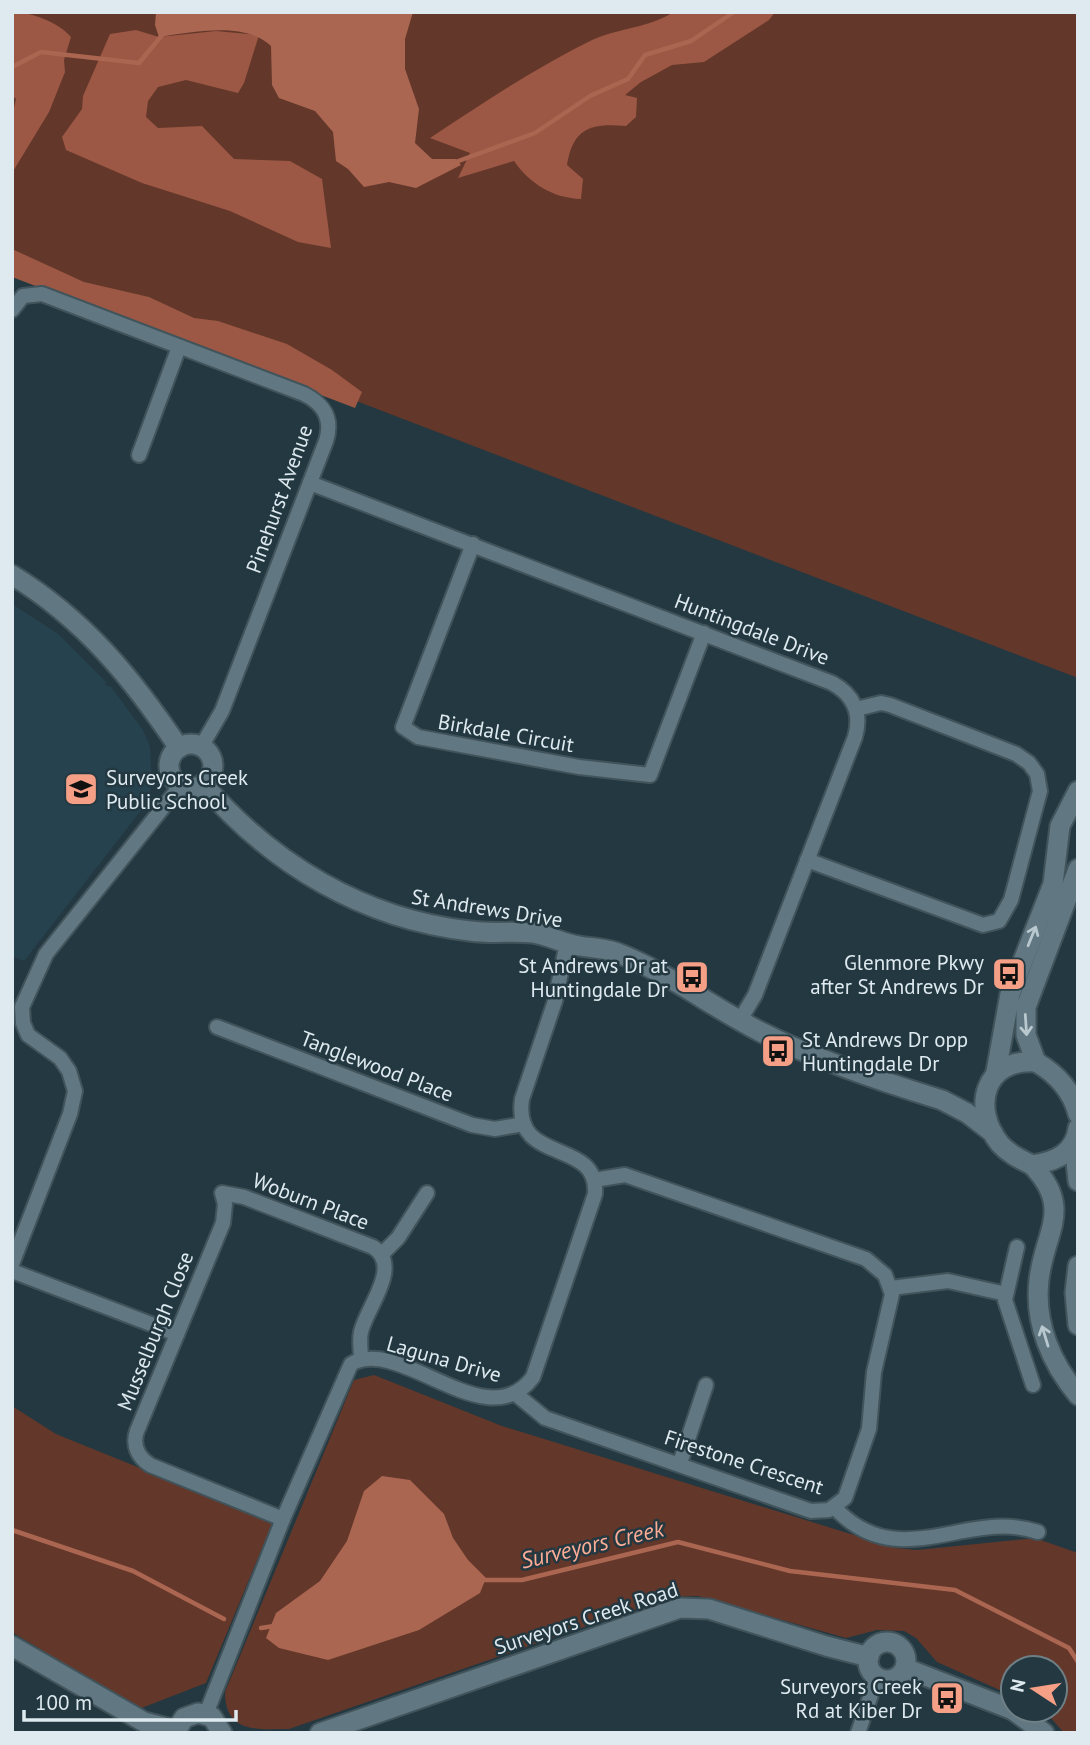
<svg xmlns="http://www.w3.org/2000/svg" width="1090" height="1745" viewBox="0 0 1090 1745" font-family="'PT Sans',sans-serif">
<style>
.built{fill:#26424e}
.green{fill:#63372a}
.forest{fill:#9c5844}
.water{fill:#ab6651}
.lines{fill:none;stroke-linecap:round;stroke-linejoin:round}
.stream{stroke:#ab6651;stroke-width:4.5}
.street-casing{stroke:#42545b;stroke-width:18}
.secondary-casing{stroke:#42545b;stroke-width:23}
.street{stroke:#617781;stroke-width:14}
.secondary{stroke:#617781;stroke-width:19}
.oneway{stroke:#b8c8ce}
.labels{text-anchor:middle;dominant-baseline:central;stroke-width:5;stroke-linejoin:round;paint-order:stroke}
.street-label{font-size:21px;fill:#deeaef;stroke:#233840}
.poi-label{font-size:21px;fill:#deeaef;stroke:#233840;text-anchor:end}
.water-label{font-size:23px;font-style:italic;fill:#fdac95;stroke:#233840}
</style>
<rect width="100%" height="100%" fill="#233840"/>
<polygon class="built" points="12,604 57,633 106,682 105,685 111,687 143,730 150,747 152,778 149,800 24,961 12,956"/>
<g class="green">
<polygon points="12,12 1078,12 1078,678 12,269"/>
<path d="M 374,1375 L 502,1426 L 896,1548 L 917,1550 L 1035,1538 L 1078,1553 L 1078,1733 L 1064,1733 L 1044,1710 L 1055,1710 L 1055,1668 L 1013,1668 L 1013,1696 L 937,1662 L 916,1638 L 904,1631 L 877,1630 L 846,1638 L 698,1596 L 671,1597 L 289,1729 C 258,1729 225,1734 225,1692 L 354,1380 Z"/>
<polygon points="12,1406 56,1434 273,1522 206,1683 139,1709 12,1632"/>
</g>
<g class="forest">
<path d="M 12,12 C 31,12 58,22 71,37 L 64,60 L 65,72 L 49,112 L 12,173 L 12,116 L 16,99 L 12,95 Z"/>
<path d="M 674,12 L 775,12 L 769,20 L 704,62 L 672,65 L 641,82 L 625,95 L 637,98 L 636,117 L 626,126 C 592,123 573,127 567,165 L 583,179 L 581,199 C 553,198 530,184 514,161 L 458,178 L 470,153 L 430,138 C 483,103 535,68 592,40 C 619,28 648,28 674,12 Z"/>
<polygon points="136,30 159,37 216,31 259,35 244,83 238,93 186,80 158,87 148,101 146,117 158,128 202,126 234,159 290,161 322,179 331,248 298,242 230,211 142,183 66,150 62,137 82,109 83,96 110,34"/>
<polygon points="12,249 84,282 149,297 194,318 218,321 287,344 332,370 362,392 355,408 12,277"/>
</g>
<g class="water">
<path d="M 156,12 L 413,12 L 405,39 L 405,69 L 419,109 L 415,143 L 432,159 L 456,159 L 461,165 L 416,188 L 389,182 L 364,187 L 348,169 L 336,161 L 333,132 L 315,111 L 279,98 L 272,85 L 271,46 C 245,21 192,32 159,37 L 155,25 Z"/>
<polygon points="382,1476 410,1480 444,1514 453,1538 468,1560 486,1578 480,1593 419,1630 328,1660 279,1648 266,1638 276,1613 320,1581 347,1541 364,1491"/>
</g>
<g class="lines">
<g class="stream">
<polyline points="12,67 41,52 139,63 163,34"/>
<polyline points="453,163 535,133 590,96 628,79 645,55 691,41 734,12"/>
<polyline points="12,1530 133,1571 224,1619"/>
<polyline points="480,1580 522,1580 678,1542 790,1571 955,1590 1069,1648 1078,1662"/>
<polyline points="261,1628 274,1626"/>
</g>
<g class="street-casing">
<g id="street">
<path d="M 12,310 L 23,296 L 42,294 L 304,394 C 324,404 333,419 326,441 L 222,711 L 201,747"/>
<polyline points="139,455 179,347"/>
<path d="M 310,483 L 832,683 C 854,695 862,713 855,737 L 755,995 L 740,1020"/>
<polyline points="473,544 403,727 418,737 579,767 650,775 704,633"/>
<polyline points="807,860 983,925 999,921 1011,900 1040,791 1037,774 1029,763 1016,754 890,705 881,703 856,709"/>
<polyline points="217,1027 472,1125 495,1129 524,1124"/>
<polyline points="1017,1247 1005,1300 1033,1385"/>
<polyline points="382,1254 398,1238 427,1193"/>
<polyline points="12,1264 70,1114 75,1091 69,1071 60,1058 28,1035 23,1023 22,1007 46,954 181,785"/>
<polyline points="12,1271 177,1334"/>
<polyline points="891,1288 948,1281 1006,1294"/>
<polyline points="517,1395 545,1418 811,1511 829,1510 845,1498 869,1429 874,1372 892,1294 885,1275 866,1259 625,1175 594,1180"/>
<polyline points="680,1463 706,1385"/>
<path d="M 835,1508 C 899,1576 967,1508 1038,1532"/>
<path d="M 283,1519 L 150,1465 C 138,1457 132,1445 137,1431 L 223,1223 L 225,1204 L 222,1193 L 244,1197 L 373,1247 C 403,1266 366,1308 361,1332 C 359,1340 361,1351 361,1359"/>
<path d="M 206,1714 L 283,1519 L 351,1364 C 401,1335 487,1440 533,1377 L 595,1194 C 599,1137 512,1166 522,1099 L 555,1001 L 567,943"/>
<polyline points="858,1733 877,1677"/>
</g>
</g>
<g class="secondary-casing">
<g id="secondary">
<path d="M 12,575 C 84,619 133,679 179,748"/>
<circle cx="191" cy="766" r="22"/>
<path d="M 203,784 C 272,864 363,919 470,931 C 491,934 512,931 533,933 C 549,935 563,944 579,946 C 591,948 603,948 615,952 C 666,971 710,1006 759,1031 C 810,1057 886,1083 942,1100 L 967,1113 L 993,1133"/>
<polyline points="1036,1062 1026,1035 1026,1007 1078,869"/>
<polyline points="996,1072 1010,994 1053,884 1060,826 1078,791"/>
<path d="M 1078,1114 C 1072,1091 1057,1074 1036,1062 C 984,1058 971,1108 1000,1144 C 1009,1154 1020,1159 1032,1165 C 1055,1162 1075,1153 1078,1128"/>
<polyline points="1074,1143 1078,1181"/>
<path d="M 1032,1165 C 1074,1209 1044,1232 1039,1280 C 1034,1323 1051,1363 1078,1395"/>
<polyline points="1078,1266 1075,1293 1078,1325"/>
<circle cx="887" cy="1661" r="19"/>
<polyline points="12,1646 144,1722 175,1730"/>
<polyline points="905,1668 1013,1710"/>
<polyline points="1013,1710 1044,1733"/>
<polyline points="175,1733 184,1718 198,1713 212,1717 222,1733"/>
<polyline points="320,1733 680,1608 709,1609 826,1646 869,1657"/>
</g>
</g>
<use href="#street" class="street"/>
<use href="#secondary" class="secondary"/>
</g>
<defs><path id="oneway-shaft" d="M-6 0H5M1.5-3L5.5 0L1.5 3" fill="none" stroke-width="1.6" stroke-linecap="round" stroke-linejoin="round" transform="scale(1.75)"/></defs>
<g class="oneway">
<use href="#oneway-shaft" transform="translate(1032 936) rotate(-68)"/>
<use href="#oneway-shaft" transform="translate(1026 1025) rotate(86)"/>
<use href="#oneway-shaft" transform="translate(1045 1336) rotate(-107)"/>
</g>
<defs>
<g id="school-square" transform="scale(1.75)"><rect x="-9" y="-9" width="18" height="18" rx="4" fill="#f49f86" stroke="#233840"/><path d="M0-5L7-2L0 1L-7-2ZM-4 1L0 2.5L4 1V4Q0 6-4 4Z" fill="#111"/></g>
<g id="bus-square" transform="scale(1.75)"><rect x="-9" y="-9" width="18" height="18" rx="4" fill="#f49f86" stroke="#233840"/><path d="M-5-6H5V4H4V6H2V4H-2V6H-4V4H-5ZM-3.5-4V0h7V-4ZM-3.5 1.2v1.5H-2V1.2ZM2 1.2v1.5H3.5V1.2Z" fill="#111"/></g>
</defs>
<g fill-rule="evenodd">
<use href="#school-square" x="81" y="789"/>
<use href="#bus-square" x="1009" y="974"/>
<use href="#bus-square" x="692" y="977"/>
<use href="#bus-square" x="778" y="1051"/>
<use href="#bus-square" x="947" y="1698"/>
</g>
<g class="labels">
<g class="street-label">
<text transform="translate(279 499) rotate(-70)">Pinehurst Avenue</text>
<text transform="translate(752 629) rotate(21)">Huntingdale Drive</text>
<text transform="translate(506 733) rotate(10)">Birkdale Circuit</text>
<text transform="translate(487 908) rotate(9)">St Andrews Drive</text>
<text transform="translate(377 1066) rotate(21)">Tanglewood Place</text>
<text transform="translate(311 1201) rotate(21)">Woburn Place</text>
<text transform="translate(155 1331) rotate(-68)">Musselburgh Close</text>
<text transform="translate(444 1359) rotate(16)">Laguna Drive</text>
<text transform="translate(744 1462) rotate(18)">Firestone Crescent</text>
<text transform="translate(586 1618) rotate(-18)">Surveyors Creek Road</text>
</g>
<g class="poi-label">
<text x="106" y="777" text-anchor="start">Surveyors Creek<tspan x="106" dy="24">Public School</tspan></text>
<text x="984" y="962">Glenmore Pkwy<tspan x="984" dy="24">after St Andrews Dr</tspan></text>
<text x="668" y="965">St Andrews Dr at<tspan x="668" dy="24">Huntingdale Dr</tspan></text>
<text x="802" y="1039" text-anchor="start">St Andrews Dr opp<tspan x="802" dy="24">Huntingdale Dr</tspan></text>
<text x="922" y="1686">Surveyors Creek<tspan x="922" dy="24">Rd at Kiber Dr</tspan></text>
</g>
<g class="water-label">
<text transform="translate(592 1544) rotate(-13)">Surveyors Creek</text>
</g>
</g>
<rect width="1090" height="1745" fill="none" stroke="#deeaef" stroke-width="28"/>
<g transform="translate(1034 1689) rotate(282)"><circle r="33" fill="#233840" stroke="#6e7f86" stroke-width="2"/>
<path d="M0-5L12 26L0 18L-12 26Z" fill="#f49f86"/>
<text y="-10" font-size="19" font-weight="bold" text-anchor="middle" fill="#deeaef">N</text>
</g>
<path d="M24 1710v10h212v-10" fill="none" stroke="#deeaef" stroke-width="3.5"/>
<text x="35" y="1710" font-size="21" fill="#deeaef" stroke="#233840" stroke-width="5" paint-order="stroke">100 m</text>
</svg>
